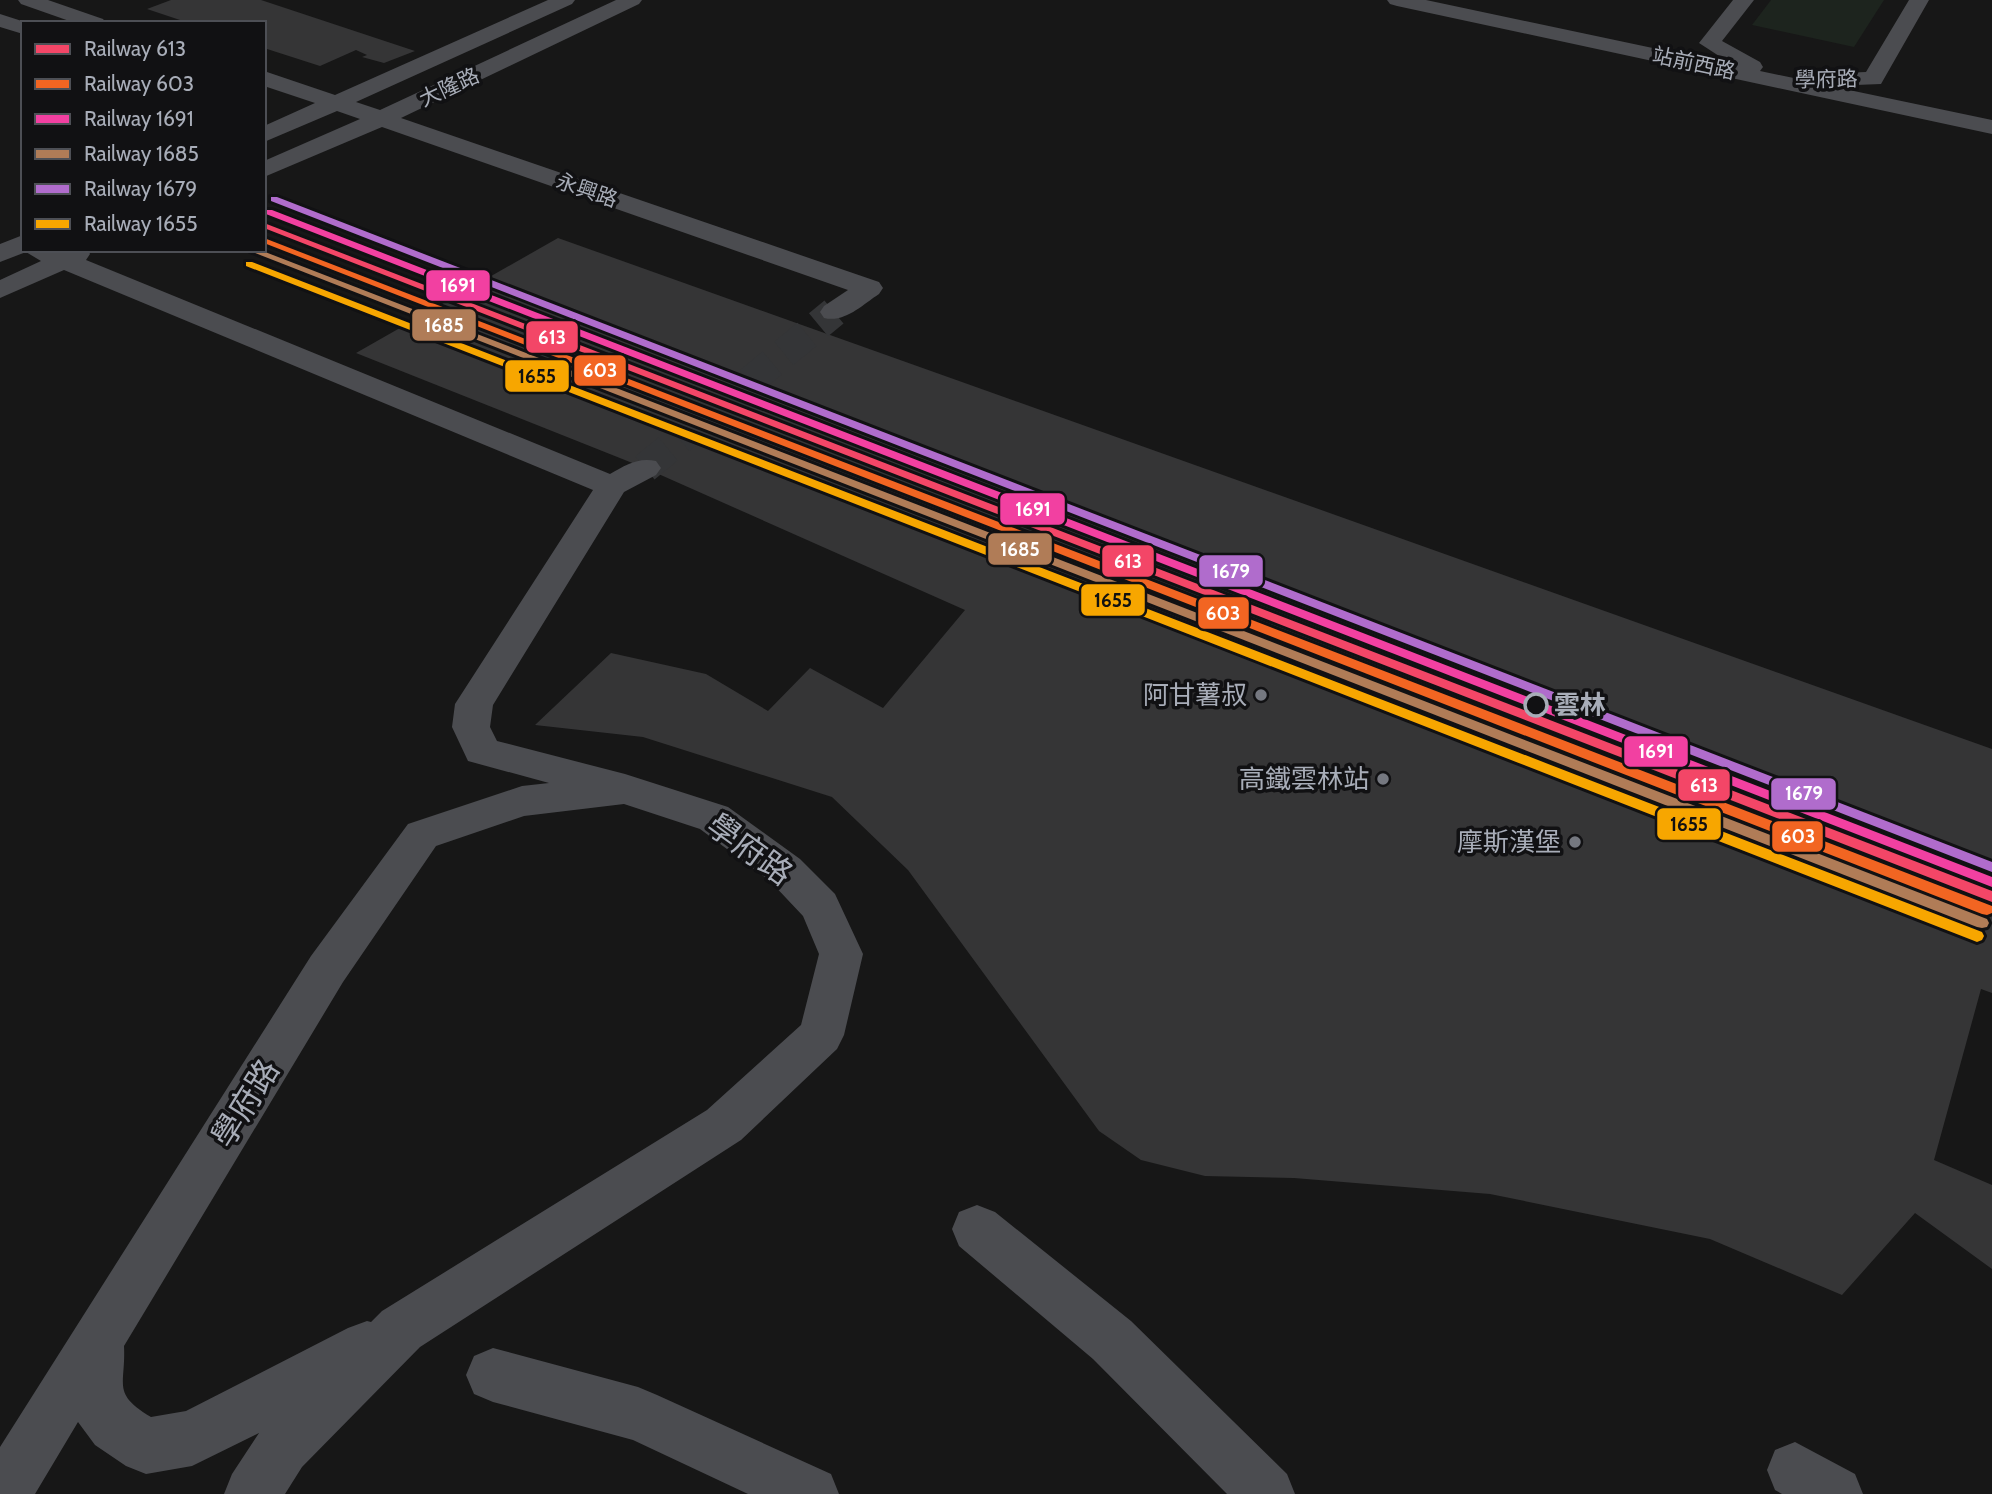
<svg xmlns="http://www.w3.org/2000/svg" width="1992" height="1494" viewBox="0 0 1992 1494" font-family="Cabin,'Noto Sans TC',sans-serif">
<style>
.green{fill:#1d241e}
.building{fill:#353536}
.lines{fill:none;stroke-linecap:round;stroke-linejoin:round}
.minor-tunnel{stroke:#343537;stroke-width:30;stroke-dasharray:30 15;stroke-linecap:butt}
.minor{fill:#4b4c50;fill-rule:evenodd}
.rail-1-casing{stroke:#111113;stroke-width:6}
.rail-2-casing{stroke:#111113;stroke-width:6}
.rail-3-casing{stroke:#111113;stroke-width:6}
.rail-4-casing{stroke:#111113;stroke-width:6}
.rail-5-casing{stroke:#111113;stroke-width:6}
.rail-6-casing{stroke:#111113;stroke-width:6}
.rail-1{fill:#f34667;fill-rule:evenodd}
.rail-2{fill:#f26522;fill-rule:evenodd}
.rail-3{fill:#f240a1;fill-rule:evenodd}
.rail-4{fill:#b07c57;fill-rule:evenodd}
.rail-5{fill:#b06ccc;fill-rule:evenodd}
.rail-6{fill:#f7a600;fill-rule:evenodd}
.poi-dot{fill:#757880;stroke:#111113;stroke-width:2.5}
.stop-dot{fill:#111113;stroke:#a8adb8;stroke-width:3.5}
.labels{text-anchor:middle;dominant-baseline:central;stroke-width:7;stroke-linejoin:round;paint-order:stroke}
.far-street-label{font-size:21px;fill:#a8adb8;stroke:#111113}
.poi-label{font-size:26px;fill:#a8adb8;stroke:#111113;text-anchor:end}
.stop-label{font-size:26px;font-weight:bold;fill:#a8adb8;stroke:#111113;text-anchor:start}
.near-street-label{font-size:32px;fill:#a8adb8;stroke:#111113}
.line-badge{stroke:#111113;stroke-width:2.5}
.badge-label{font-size:19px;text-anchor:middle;font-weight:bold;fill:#fff}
.pale-badge-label{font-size:19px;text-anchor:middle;font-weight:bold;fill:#111}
</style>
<rect width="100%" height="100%" fill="#171717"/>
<polygon class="green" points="1771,0 1884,0 1854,47 1752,25"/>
<g class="building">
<polygon points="171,0 261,0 415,51 384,63 362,57 367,55 356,50 320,66 264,48 264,23 189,23 147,9"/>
<polygon points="558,238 1992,749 1992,993 1981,989 1934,1160 1992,1185 1992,1269 1915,1213 1842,1295 1710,1239 1490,1194 1294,1178 1205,1176 1141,1160 1099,1131 908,870 832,797 643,737 535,725 611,653 706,674 768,711 810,668 883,708 965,610 645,468 356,353"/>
</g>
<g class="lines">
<polyline class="minor-tunnel" points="645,468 834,312"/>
<g class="minor">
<polygon points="18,0 48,0 103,19 106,23 75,23 21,4"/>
<path d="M 548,0 L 575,0 L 572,4 L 356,102 L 380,110 L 616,0 L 642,0 L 639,4 L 401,118 L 879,282 L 883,288 L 879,294 C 862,305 845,323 824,318 L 820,312 L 824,306 L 848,290 L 382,127 L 264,177 L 264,161 L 360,119 L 337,111 L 264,142 L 264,126 L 315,103 L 264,86 L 264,71 L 335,95 Z"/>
<polygon points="1387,0 1426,0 1733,65 1699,43 1733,0 1754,0 1722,41 1760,62 1763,67 1760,71 1818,83 1815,79 1818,74 1866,72 1909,0 1929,0 1881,84 1830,86 1992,120 1992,134 1397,6 1390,4"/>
<polygon points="0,14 28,23 23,23 23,34 0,27"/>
<path d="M 23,235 L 23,250 L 88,250 L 90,254 L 86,260 L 610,474 C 626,465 638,457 656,461 L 661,468 L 656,475 L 624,492 L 493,705 L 490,727 L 497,741 L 625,774 L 728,807 L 800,859 L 835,894 L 863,954 L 844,1035 L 837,1049 L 741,1140 L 420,1347 L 302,1467 L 285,1494 L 224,1494 L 232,1474 L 259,1433 L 192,1466 L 146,1474 L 126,1466 L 95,1445 L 78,1422 L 35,1494 L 0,1494 L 0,1447 L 311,956 L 408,824 L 522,786 L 549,783 L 468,761 L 452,727 L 455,704 L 593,490 L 64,270 L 0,298 L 0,280 L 41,261 L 26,252 L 0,262 L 0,244 ZM 624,804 L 700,829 L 770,881 L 803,916 L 819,954 L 801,1025 L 707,1110 L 382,1311 L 371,1322 L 367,1321 L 348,1328 L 186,1411 L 151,1417 C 111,1393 126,1385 124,1346 L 343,982 L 436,846 L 524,816 Z"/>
<polygon points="977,1205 995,1212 1131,1321 1287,1474 1295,1494 1227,1494 1093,1359 959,1246 952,1229 959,1212"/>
<polygon points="493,1348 638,1387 657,1395 831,1474 839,1494 748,1494 633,1440 493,1402 474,1394 466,1375 474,1356"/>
<polygon points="1795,1442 1855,1474 1863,1494 1782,1494 1775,1490 1767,1470 1775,1450"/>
</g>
<g class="rail-1-casing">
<polygon id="rail-1" points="264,223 1992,891 1992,902 264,228"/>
</g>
<g class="rail-2-casing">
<polygon id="rail-2" points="264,238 1992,906 1992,913 1987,915 1982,914 264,243"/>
</g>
<g class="rail-3-casing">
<polygon id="rail-3" points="266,210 272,210 1992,877 1992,887 266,214"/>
</g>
<g class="rail-4-casing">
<polygon id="rail-4" points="260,250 1987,919 1989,923 1987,927 1982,928 1977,927 250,251"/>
</g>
<g class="rail-5-casing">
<polygon id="rail-5" points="271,197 277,197 1992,862 1992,872 271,201"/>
</g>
<g class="rail-6-casing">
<polygon id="rail-6" points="246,262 252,262 1982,932 1984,936 1982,940 1977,942 1972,940 246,266"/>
</g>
<use href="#rail-1" class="rail-1"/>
<use href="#rail-2" class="rail-2"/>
<use href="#rail-3" class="rail-3"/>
<use href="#rail-4" class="rail-4"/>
<use href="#rail-5" class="rail-5"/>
<use href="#rail-6" class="rail-6"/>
</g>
<g class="poi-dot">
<circle cx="1261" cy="695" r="7"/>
<circle cx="1383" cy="779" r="7"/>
<circle cx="1575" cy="842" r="7"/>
</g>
<circle class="stop-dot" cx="1536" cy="705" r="11"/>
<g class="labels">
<g class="far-street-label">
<text transform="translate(1694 63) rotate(12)">站前西路</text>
<text transform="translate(1826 79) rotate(-1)">學府路</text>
<text transform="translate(449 87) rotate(-25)">大隆路</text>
<text transform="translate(587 190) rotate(19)">永興路</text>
</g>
<g class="poi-label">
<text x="1247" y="695">阿甘薯叔</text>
<text x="1369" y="779">高鐵雲林站</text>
<text x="1561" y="842">摩斯漢堡</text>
</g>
<g class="stop-label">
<text x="1554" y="705">雲林</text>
</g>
<g class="near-street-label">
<text transform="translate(750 849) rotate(36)">學府路</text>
<text transform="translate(245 1103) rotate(-58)">學府路</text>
</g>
</g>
<g class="line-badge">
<rect x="425" y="269" width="66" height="33" rx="7" fill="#f240a1"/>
<rect x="411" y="308" width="66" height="34" rx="7" fill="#b07c57"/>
<rect x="525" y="320" width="54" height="34" rx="7" fill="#f34667"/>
<rect x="573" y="354" width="54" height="33" rx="7" fill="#f26522"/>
<rect x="504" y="359" width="66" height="34" rx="7" fill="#f7a600"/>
<rect x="999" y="492" width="67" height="34" rx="7" fill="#f240a1"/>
<rect x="987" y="532" width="66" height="34" rx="7" fill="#b07c57"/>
<rect x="1101" y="544" width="54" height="34" rx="7" fill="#f34667"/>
<rect x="1198" y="554" width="66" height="34" rx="7" fill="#b06ccc"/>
<rect x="1080" y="583" width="66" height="34" rx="7" fill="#f7a600"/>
<rect x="1197" y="596" width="53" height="34" rx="7" fill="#f26522"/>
<rect x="1623" y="735" width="66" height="33" rx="7" fill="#f240a1"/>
<rect x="1677" y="768" width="54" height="34" rx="7" fill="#f34667"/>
<rect x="1770" y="777" width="67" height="34" rx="7" fill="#b06ccc"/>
<rect x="1656" y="807" width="66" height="34" rx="7" fill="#f7a600"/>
<rect x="1771" y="820" width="53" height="33" rx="7" fill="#f26522"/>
</g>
<g class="badge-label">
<text x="458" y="292">1691</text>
<text x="444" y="332">1685</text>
<text x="552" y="344">613</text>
<text x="600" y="377">603</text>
<text x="1033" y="516">1691</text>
<text x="1020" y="556">1685</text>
<text x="1128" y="568">613</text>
<text x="1231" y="578">1679</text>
<text x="1223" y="620">603</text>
<text x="1656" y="758">1691</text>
<text x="1704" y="792">613</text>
<text x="1804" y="800">1679</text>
<text x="1798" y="843">603</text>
</g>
<g class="pale-badge-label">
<text x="537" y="383">1655</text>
<text x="1113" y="607">1655</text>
<text x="1689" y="831">1655</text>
</g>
<rect x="21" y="21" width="245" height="231" fill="#111113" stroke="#4d4f55" stroke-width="2"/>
<rect x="35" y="44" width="35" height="10" fill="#f34667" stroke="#4d4f55" stroke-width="2"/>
<text x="84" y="56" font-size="21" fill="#a8adb8">Railway 613</text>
<rect x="35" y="79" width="35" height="10" fill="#f26522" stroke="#4d4f55" stroke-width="2"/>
<text x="84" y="91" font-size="21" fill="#a8adb8">Railway 603</text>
<rect x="35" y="114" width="35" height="10" fill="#f240a1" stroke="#4d4f55" stroke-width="2"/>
<text x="84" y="126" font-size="21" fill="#a8adb8">Railway 1691</text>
<rect x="35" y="149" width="35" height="10" fill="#b07c57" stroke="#4d4f55" stroke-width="2"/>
<text x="84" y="161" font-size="21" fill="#a8adb8">Railway 1685</text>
<rect x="35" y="184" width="35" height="10" fill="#b06ccc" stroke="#4d4f55" stroke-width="2"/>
<text x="84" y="196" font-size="21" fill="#a8adb8">Railway 1679</text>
<rect x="35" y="219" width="35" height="10" fill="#f7a600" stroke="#4d4f55" stroke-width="2"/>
<text x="84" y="231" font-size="21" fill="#a8adb8">Railway 1655</text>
</svg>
